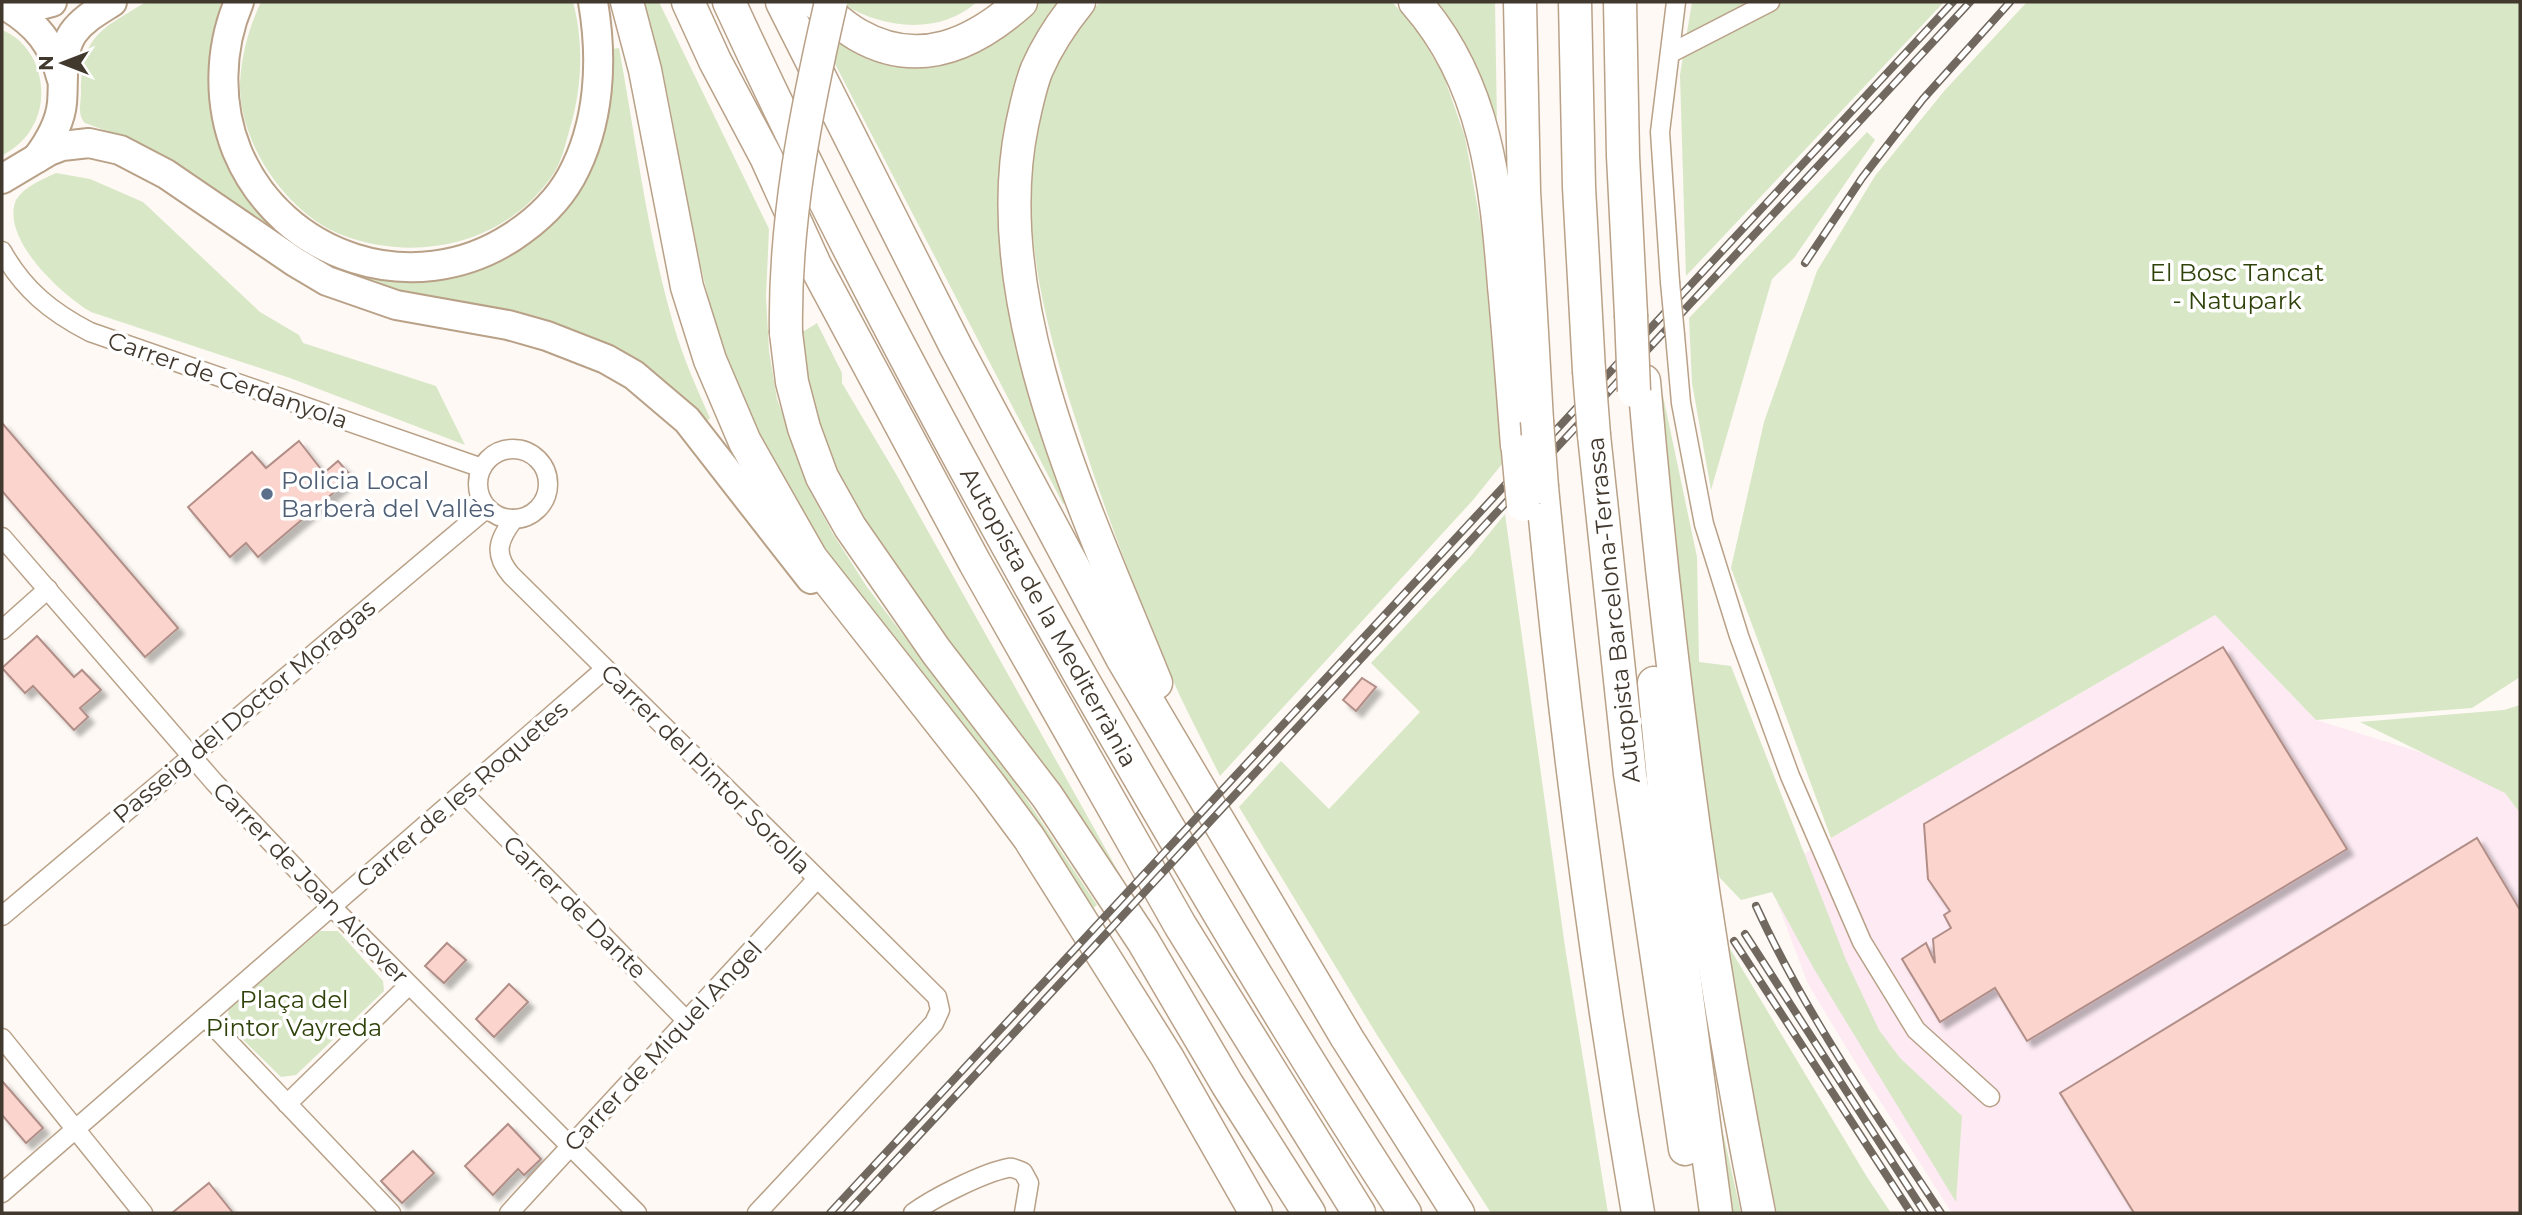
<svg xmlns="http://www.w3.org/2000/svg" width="2522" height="1215" viewBox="0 0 2522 1215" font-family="Montserrat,sans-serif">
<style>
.industrial{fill:#fdeaf3}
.green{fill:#d8e7c6}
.building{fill:#fad4cd;stroke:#b18e87;stroke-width:2;filter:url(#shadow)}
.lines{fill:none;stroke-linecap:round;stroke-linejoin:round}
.street-casing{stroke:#b9a188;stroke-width:21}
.primary-casing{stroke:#b9a188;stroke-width:32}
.highway-casing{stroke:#b9a188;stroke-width:35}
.street{stroke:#fff;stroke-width:18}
.primary{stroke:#fff;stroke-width:28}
.highway{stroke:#fff;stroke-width:32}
.rail-casing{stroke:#716960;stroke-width:8}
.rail{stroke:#fff;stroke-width:5;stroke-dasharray:16;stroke-linecap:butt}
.street-bridge-casing{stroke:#b9a188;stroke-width:21;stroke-linecap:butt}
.highway-bridge-casing{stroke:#b9a188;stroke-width:35;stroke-linecap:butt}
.street-bridge{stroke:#fff;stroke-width:18}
.highway-bridge{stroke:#fff;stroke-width:32}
.service-dot{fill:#5c6f8a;stroke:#fff;stroke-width:2.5}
.labels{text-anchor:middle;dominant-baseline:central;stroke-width:7;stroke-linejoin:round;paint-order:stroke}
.park-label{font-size:24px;fill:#2f4209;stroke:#fff}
.street-label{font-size:24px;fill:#42392e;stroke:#fff}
.service-label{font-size:24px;fill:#4e5e75;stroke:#fff;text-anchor:start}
</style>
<defs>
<filter id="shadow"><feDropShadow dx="6" dy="6" stdDeviation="2" flood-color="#0004"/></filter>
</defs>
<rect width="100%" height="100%" fill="#fef9f4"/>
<polygon class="industrial" points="2215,615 2316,720 2471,768 2505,793 2520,813 2520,1213 1952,1213 1857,1065 1808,984 1776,899 1797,858"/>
<g class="green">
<path d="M 146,2 L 229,2 L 216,48 L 263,213 L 437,277 L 469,272 L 494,263 L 522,244 L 595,154 L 608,114 L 611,49 L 619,48 C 636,140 647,233 673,323 C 682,355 696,387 710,418 L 705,423 L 638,363 L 598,341 L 552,323 L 381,290 L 327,269 L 140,146 L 118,135 L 85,123 C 77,114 81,104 81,92 C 81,35 102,29 146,2 Z"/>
<path d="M 261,2 L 573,2 C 584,43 582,88 570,128 C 566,142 562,160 554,173 C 508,243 418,264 342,235 C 286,213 239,143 240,84 C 241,56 249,27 261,2 Z"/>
<path d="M 641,2 L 659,2 L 769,229 L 766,297 L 769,351 L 777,399 L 812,494 L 833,534 L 867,587 L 1019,788 L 1097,905 L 1091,910 L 805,524 C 778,473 748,420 729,365 C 695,271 684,171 663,73 C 658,49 648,25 641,2 Z"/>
<path d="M 846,2 L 977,2 C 940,35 884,29 845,5 Z"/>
<path d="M 1040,2 L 1061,2 L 1012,118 L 1067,501 L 1063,504 L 833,60 L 838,41 C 896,78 955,73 1009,32 C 1020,23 1030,12 1040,2 Z"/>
<path d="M 1100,2 L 1392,2 L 1415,27 L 1443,74 L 1465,137 L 1482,232 L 1502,464 L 1473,500 L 1220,776 C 1203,741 1184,707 1169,671 C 1136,593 1106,514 1080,433 C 1056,359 1032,280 1031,201 C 1030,130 1049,53 1100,2 Z"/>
<polygon points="1434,2 1495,2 1497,126 1492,123"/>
<polygon points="1692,2 1944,2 1686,276 1680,75"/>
<polygon points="2027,2 2520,2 2520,677 2472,708 2316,720 2215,615 1831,838 1731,568 1764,422 1817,271 1875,176 1945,90"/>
<path d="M 2,30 C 40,45 53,98 30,131 C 23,142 13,149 2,156 Z"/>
<polygon points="1867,132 1875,140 1794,258 1772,279 1711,490 1692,383 1689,318"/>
<path d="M 56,173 L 90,179 L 143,202 L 260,312 L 299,335 L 303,343 L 436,386 L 465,445 L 290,378 L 91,312 C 63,296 0,239 16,200 C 25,186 41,180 56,173 Z"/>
<polygon points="817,323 842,373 842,383 896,474 1123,880 1117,886 907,596 820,445 798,335"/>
<polygon points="1662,391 1697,557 1699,662 1731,666 1846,960 1879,1030 1900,1058 1962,1116 1956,1202 1814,969 1772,892 1741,900 1720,878 1713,860 1678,614"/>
<polygon points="1505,514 1565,947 1608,1213 1491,1213 1377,1035 1239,807 1281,761 1329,809 1420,712 1371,663 1470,557"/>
<polygon points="2520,705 2520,813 2505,793 2360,722 2504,710"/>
<polygon points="320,931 338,931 383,981 384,991 296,1075 281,1077 227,1024 229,1008"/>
<polygon points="1723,937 1867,1177 1891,1213 1777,1213 1749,1083"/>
<polygon points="1710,1075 1741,1213 1728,1213"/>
</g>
<g class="building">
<polygon points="2,423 178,628 145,657 2,491"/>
<polygon points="299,441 324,473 338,461 352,477 258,557 246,543 230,557 188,507 252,452 266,468"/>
<polygon points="37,636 74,677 82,670 101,690 80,708 88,717 74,730 33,686 25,693 2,668"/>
<polygon points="2223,647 2347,849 2027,1041 1995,988 1940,1022 1902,959 1926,943 1935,963 1933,939 1951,928 1944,915 1950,911 1928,879 1924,824"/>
<polygon points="1362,678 1376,687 1356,711 1343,700"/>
<polygon points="2477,838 2520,910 2520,1213 2134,1213 2060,1093"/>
<polygon points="447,943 466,960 444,983 425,966"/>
<polygon points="509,984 528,1002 494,1037 476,1019"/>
<polygon points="2,1081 43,1128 26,1143 2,1115"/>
<polygon points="508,1124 541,1159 524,1175 518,1169 493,1195 465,1166"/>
<polygon points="413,1151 434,1173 402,1203 381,1181"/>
<polygon points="209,1183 233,1213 172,1213"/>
</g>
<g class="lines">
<g class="street-casing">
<g id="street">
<polyline points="1671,53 1770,2"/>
<path d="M 2,251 C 23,289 51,312 90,332 L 482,468"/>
<polyline points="1670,282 1660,132 1676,2"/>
<polyline points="1675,335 1681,403 1704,524 1739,636 1790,776 1862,942 1916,1030 1990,1097"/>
<circle cx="513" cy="484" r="35"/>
<path d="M 514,519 C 498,540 493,554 511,575 L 937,997 L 940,1010 L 934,1023 L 757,1213"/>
<polyline points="2,537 214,782 332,907 637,1213"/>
<polyline points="2,630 48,589"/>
<polyline points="463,793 687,1021"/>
<polyline points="2,916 487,508"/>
<polyline points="205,1017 391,1213"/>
<polyline points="2,1038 143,1213"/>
<polyline points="287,1104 409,985"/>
<polyline points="2,1193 605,669"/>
<polyline points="509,1213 817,879"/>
<path d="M 913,1213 C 933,1198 983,1173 1008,1168 C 1013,1167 1018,1170 1023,1172 L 1029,1183 L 1024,1213"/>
</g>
</g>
<g class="primary-casing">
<g id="primary">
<path d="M 239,2 C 219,49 218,104 237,151 C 282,259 414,301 512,237 C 535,222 557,202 571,177 C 600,124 603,60 593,2"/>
<polyline points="4,6 33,7 52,2"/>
<path d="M 8,7 C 36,24 53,44 61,77"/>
<path d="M 37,158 C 49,142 60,124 62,103 C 64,81 60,52 73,33 C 83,19 98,11 112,2"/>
<polyline points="2,179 49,151 62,146 89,143 120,150 166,174 295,262 327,281 396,305 508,325 547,336 606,359 634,375 687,420 811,579"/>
</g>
</g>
<g class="highway-casing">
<g id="highway">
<polyline points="627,2 645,70 687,287 710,360 745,442 811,558 989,784 1029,838 1167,1057 1256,1213"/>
<polyline points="688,2 715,61 766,157 815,265 975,563 1180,925 1359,1213"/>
<path d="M 729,2 C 836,234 958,460 1084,682 C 1187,861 1292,1040 1405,1213"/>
<polyline points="782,2 956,347 1122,658 1347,1038 1458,1213"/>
<path d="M 815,2 C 829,13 842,26 858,35 C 919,70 974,44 1021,2"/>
<path d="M 1079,2 C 1062,23 1048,44 1037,69 C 1030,86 1026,107 1022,125 C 985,306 1090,518 1156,683"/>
<path d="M 1415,2 C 1486,82 1496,184 1504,286 C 1509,339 1513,393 1517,446"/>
<polyline points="1520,2 1524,191 1537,421"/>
<polyline points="1575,2 1579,187 1589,371"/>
<polyline points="1620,2 1623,156 1631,315"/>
<polyline points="786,333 792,382 804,428 822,477 850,527 936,651 1047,796 1143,941 1227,1084 1309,1213"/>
<path d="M 1644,381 C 1668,661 1704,938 1759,1213"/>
<polyline points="1594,435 1630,774 1685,1149"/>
<path d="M 1542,487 C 1565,730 1597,973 1638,1213"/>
<polyline points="1654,683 1676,915 1716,1213"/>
</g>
</g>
<use href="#street" class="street"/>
<use href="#primary" class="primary"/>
<use href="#highway" class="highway"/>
<g class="rail-casing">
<g id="rail">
<polyline points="1805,263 1862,178 1923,99 2010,2"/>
<path d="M 1756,906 C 1806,1015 1875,1113 1941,1213"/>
<polyline points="1745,934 1925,1213"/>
<polyline points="1734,941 1911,1213"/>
<polyline points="830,1213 1953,2"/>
<polyline points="847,1213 1970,2"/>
</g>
</g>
<use href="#rail" class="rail"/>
<g class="street-bridge-casing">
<polyline id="street-bridge" points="1670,282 1675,335"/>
</g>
<g class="highway-bridge-casing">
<g id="highway-bridge">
<polyline points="1631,315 1634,391"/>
<path d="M 786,333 C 784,221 806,111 831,2"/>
<polyline points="1589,371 1594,435"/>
<polyline points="1537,421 1542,487"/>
<polyline points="1518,451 1523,505"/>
</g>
</g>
<use href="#street-bridge" class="street-bridge"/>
<use href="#highway-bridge" class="highway-bridge"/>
</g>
<circle class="service-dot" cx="267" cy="494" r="7"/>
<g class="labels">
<g class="park-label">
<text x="2237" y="272">El Bosc Tancat<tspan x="2237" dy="28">- Natupark</tspan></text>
<text x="294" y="999">Plaça del<tspan x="294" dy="28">Pintor Vayreda</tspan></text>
</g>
<g class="street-label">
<text transform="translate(228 380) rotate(19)">Carrer de Cerdanyola</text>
<text transform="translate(1613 610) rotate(-96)">Autopista Barcelona-Terrassa</text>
<text transform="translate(1049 617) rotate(61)">Autopista de la Mediterrània</text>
<text transform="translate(244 711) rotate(-40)">Passeig del Doctor Moragas</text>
<text transform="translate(706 769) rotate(45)">Carrer del Pintor Sorolla</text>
<text transform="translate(462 794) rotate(-41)">Carrer de les Roquetes</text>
<text transform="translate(311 883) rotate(46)">Carrer de Joan Alcover</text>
<text transform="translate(575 907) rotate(45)">Carrer de Dante</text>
<text transform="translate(663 1046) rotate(-47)">Carrer de Miquel Angel</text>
</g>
<g class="service-label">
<text x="281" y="480">Policia Local<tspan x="281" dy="28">Barberà del Vallès</tspan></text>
</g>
</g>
<rect width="2522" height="1215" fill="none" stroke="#42392e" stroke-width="7"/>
<g transform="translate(63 63) rotate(270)" stroke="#ffffff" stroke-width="5" paint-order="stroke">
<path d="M0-5L12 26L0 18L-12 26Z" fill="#42392e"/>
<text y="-10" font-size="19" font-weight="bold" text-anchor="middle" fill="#42392e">N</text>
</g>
</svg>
